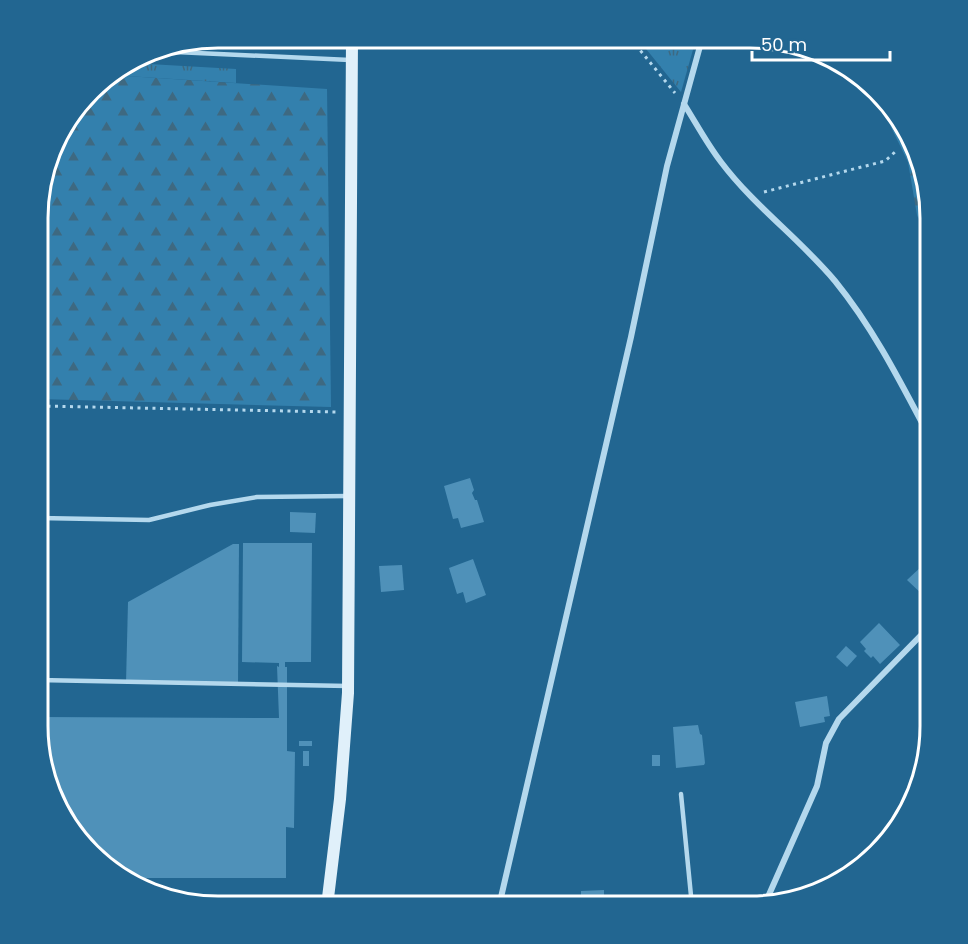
<svg xmlns="http://www.w3.org/2000/svg" width="968" height="944" viewBox="0 0 968 944" font-family="Poppins,sans-serif">
<style>
.grass{fill:url(#grass-tufts)}
.forest{fill:url(#forest-firs)}
.building{fill:#4f91b9}
.lines{fill:none;stroke-linecap:round;stroke-linejoin:round}
.path{stroke:#b4d8ed;stroke-width:3;stroke-dasharray:3 4.5;stroke-linecap:butt}
.lane{stroke:#b4d8ed;stroke-width:4.5}
.street{stroke:#b4d8ed;stroke-width:6}
.secondary{stroke:#e0f0fa;stroke-width:12}
.rim{fill:none;stroke:#fff;stroke-width:3}
</style>
<defs>
<pattern id="grass-tufts" width="24" height="20" patternUnits="userSpaceOnUse" patternTransform="scale(1.5)"><rect width="24" height="20" fill="#3380ad"/><path d="M3 7l-1-3M5 7V3M7 7l1-3M15 17l-1-3M17 17v-4M19 17l1-3" fill="none" stroke="#3e6981"/></pattern>
<pattern id="forest-firs" width="22" height="20" patternUnits="userSpaceOnUse" patternTransform="scale(1.5)"><rect width="22" height="20" fill="#3380ad"/><path d="M5 1l3.5 6h-7zM16 11l3.5 6h-7z" fill="#3e6981"/></pattern>
</defs>
<rect width="100%" height="100%" fill="#226691"/>
<g class="grass">
<polygon points="638,39 696,39 681,92"/>
<polygon points="131,63 236,69 236,83 111,75"/>
</g>
<g class="forest">
<polygon points="111,75 327,89 331,407 40,399 41,183 61,128 99,82"/>
<polygon points="873,90 893,108 917,149 930,206 930,247 917,215 908,162"/>
</g>
<g class="building">
<polygon points="470,478 474,490 472,493 475,500 477,500 484,522 461,528 458,518 453,519 444,486"/>
<polygon points="290,512 316,513 315,533 290,532"/>
<polygon points="243,543 312,543 311,662 285,662 285,667 287,667 287,751 295,752 294,828 286,827 286,878 126,878 75,836 51,795 38,738 38,717 279,718 277,666 279,667 279,663 242,662"/>
<polygon points="233,544 239,544 238,684 126,683 128,602"/>
<polygon points="473,559 486,595 466,603 463,592 457,594 449,568"/>
<polygon points="402,565 404,590 381,592 379,566"/>
<polygon points="923,565 930,573 930,590 924,596 907,580"/>
<polygon points="879,623 900,645 880,664 873,656 871,658 864,651 866,649 860,642"/>
<polygon points="846,646 857,656 847,667 836,657"/>
<polygon points="827,696 830,716 824,717 825,722 800,727 795,702"/>
<polygon points="698,725 700,734 702,735 705,763 704,765 676,768 673,727"/>
<rect x="299" y="741" width="13" height="5"/>
<rect x="303" y="751" width="6" height="15"/>
<rect x="652" y="755" width="8" height="11"/>
<polygon points="604,890 604,898 607,898 608,906 581,906 581,891"/>
<polygon points="641,896 641,906 616,906 616,897"/>
</g>
<g class="lines">
<g class="path">
<polyline points="631,39 675,93"/>
<polyline points="764,192 885,161 895,152"/>
<polyline points="40,406 336,412"/>
</g>
<g class="lane">
<polyline points="154,51 350,60"/>
<polyline points="39,518 149,520 210,505 257,497 349,496"/>
<polyline points="38,680 348,686"/>
<polyline points="681,794 692,906"/>
</g>
<g class="street">
<path d="M 684,104 C 696,123 707,144 721,162 C 754,206 800,239 835,281 C 874,329 901,383 930,438"/>
<polyline points="499,906 631,337 667,166 702,39"/>
<polyline points="764,906 817,786 826,743 839,719 930,626"/>
</g>
<polyline class="secondary" points="327,906 340,799 348,693 352,38"/>
</g>
<path d="M0 0H968V944H0ZM218 48H750A170 170 0 0 1 920 218V726A170 170 0 0 1 750 896H218A170 170 0 0 1 48 726V218A170 170 0 0 1 218 48Z" fill="#226691" fill-rule="evenodd"/>
<path class="rim" d="M218 48H750A170 170 0 0 1 920 218V726A170 170 0 0 1 750 896H218A170 170 0 0 1 48 726V218A170 170 0 0 1 218 48Z"/>
<path d="M752 51v9h138v-9" fill="none" stroke="#ffffff" stroke-width="3"/>
<text x="761" y="51" font-size="18" fill="#ffffff" stroke="#226691" stroke-width="4.5" paint-order="stroke">50 m</text>
</svg>
